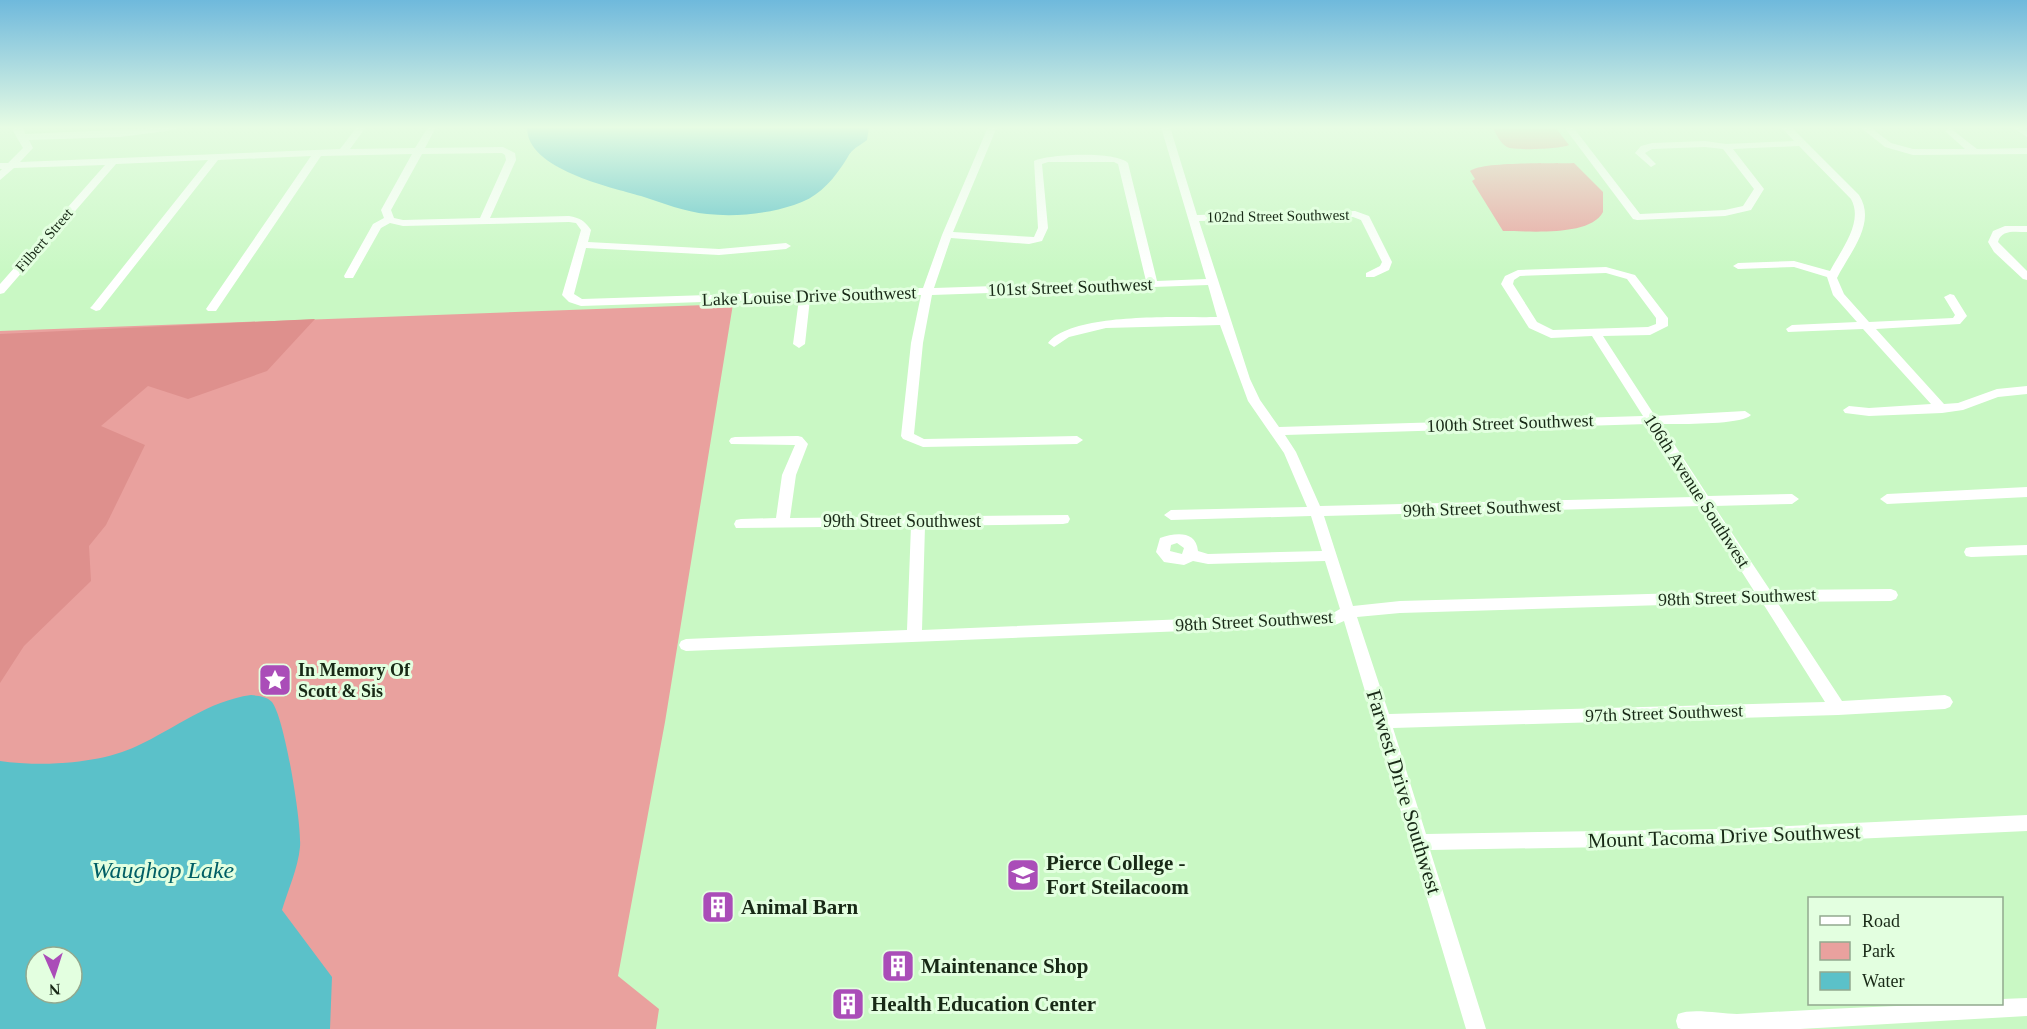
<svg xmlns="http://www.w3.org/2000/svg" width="2027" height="1029" viewBox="0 0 2027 1029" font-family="'Times New Roman',serif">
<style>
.green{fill:#e9a19e;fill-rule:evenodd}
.forest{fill:#de908d}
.water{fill:#5bc1c9;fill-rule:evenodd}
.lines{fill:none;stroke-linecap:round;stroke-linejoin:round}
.minor{fill:#fff;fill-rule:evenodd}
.labels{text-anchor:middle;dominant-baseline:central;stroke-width:6;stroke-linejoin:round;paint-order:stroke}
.far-street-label{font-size:15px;fill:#182916;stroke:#e3ffe0}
.street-label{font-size:18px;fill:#182916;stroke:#e3ffe0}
.poi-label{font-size:18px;font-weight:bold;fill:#182916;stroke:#e3ffe0;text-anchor:start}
.near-street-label{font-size:21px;fill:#182916;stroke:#e3ffe0}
.near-poi-label{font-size:21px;font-weight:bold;fill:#182916;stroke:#e3ffe0;text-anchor:start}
.near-water-label{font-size:24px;font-style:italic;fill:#005f65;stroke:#e3ffe0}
</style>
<rect width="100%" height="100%" fill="#c9f8c4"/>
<g class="green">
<path d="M 1452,127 L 1555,127 L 1569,145 C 1560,149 1515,151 1507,147 C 1500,143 1496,134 1493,128 L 1453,129 Z"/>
<path d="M 1574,163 L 1603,192 L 1603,212 C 1590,237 1528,231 1503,231 L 1472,181 L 1475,179 L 1470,171 C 1483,161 1553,164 1574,163 Z"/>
<path d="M 733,304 L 665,722 L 618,976 L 659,1009 L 656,1029 L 0,1029 L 0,331 ZM 36,957 L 72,957 L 72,993 L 36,993 Z"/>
</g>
<polygon class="forest" points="315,319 267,371 188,399 148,386 101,426 145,445 106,525 89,546 91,581 24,646 0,683 0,334"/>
<g class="water">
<path d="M 527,127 L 869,127 L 867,140 C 862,144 857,146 852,151 C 848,155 846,161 842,166 C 829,185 816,198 794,205 C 767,214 735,217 707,214 C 685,212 663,203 641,196 C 610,187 526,169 527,127 Z"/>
<path d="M 251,695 C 258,696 267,696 272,702 C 285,719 302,825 300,847 C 298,868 288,890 282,910 L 332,977 L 330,1029 L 0,1029 L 0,761 C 40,767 100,764 137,746 C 176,728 208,701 251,695 ZM 36,957 L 72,957 L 72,993 L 36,993 Z"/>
</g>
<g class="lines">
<g class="minor">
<path d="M 15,127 L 23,127 L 25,134 L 179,127 L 174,130 L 120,137 L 29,140 L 33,148 L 20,162 L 340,149 L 357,127 L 366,127 L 350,149 L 415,148 L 428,127 L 436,127 L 425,148 L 503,147 L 515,153 L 516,160 L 490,218 L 569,216 C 580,218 584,220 591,230 L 588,242 L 719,249 L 786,243 L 791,246 L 786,249 L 719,255 L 586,248 L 574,294 L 582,299 L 923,288 L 942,235 L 988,127 L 997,127 L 953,232 L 1034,237 L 1038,228 L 1034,161 C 1050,154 1115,151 1128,163 L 1157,281 L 1206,279 L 1161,127 L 1170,127 L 1197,215 L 1355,211 L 1369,216 L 1392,262 L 1389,270 L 1374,277 L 1366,277 L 1366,273 L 1380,266 L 1382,262 L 1361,220 L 1353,217 L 1199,221 L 1250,379 L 1260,400 L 1279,427 L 1643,416 L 1592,336 L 1551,338 L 1529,328 L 1501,284 L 1505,276 L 1518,270 L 1606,267 L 1635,275 L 1668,318 L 1668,326 L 1650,335 L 1603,336 L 1655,416 L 1745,411 L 1751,415 C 1742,425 1678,424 1661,424 L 1708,496 L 1792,494 L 1799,499 L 1792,504 L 1714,506 L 1770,590 L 1891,589 L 1896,591 L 1898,595 L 1896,599 L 1891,601 L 1777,602 L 1842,701 L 1945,695 L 1950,697 L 1953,702 L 1950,707 L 1945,709 L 1838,715 L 1393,728 L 1426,834 L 1724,829 L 2027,815 L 2027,831 L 1724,845 L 1430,850 L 1486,1029 L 1466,1029 L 1344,621 L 1335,625 L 686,651 L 681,649 L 679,645 L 681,641 L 686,639 L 907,630 L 911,526 L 736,528 L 734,524 L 736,520 L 741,519 L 776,518 L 782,475 L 795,445 L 731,444 L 729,441 L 731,438 L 735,437 L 798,436 L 802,437 L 808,444 L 796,475 L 790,518 L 1068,515 L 1070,519 L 1068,523 L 1063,524 L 925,526 L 922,630 L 1333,613 L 1340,609 L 1325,561 L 1208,564 L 1193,561 L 1184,565 L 1164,562 L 1156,552 L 1160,538 C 1175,533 1196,530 1198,551 L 1208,554 L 1322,551 L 1311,516 L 1171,520 L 1164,515 L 1171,510 L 1307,507 L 1284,453 L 1248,401 L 1220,325 L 1106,328 L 1069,337 L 1054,347 L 1048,343 C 1073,312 1178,318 1217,317 L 1208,285 L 932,295 L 923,343 L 914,434 L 924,439 L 1077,436 L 1083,440 L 1077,444 L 923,447 L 903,439 L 901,436 L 911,343 L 921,295 L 810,299 L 805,344 L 799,348 L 793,344 L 799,299 L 581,306 L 569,302 L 562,295 L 581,230 L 576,223 L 569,222 L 403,226 L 390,223 L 381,228 L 353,278 L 345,278 L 344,276 L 373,224 L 384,218 L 381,210 L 412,154 L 321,156 L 216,311 L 208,311 L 206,309 L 311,156 L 218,160 L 100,310 L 96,311 L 90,308 L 92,306 L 208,160 L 116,164 L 4,293 L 0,294 L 0,284 L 105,165 L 14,168 L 0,180 L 0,171 L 2,169 L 0,169 L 0,163 L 8,163 L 23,148 L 13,131 ZM 502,153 L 505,155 L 506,160 L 480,218 L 403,220 L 394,218 L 391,210 L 422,154 ZM 1048,162 L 1114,162 L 1118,164 L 1146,281 L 934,288 L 951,238 L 1029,244 L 1042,241 L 1048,228 L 1042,164 ZM 1606,273 L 1627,279 L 1656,318 L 1656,324 L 1648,327 L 1553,330 L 1537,322 L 1513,284 L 1514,280 L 1520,276 ZM 1648,424 L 1694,497 L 1320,506 L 1296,452 L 1285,435 ZM 1700,506 L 1754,591 L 1400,601 L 1353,606 L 1324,516 ZM 1177,543 L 1184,548 L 1182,554 L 1170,551 L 1171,545 ZM 1762,602 L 1825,702 L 1389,714 L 1357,617 L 1400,613 Z"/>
<path d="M 1564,127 L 1573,127 L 1640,214 L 1725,210 L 1743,206 L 1754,189 L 1723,149 L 1705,147 L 1652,149 L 1645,153 L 1656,164 L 1651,167 L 1635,153 L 1641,146 L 1652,143 L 1705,141 L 1726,144 L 1794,141 L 1781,127 L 1791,127 L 1859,195 C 1877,223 1850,252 1837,278 L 1844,294 L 1869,322 L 1953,318 L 1955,315 L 1944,297 L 1950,294 L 1954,295 L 1967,316 L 1960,324 L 1876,329 L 1944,404 L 1958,403 L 1997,389 L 2027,386 L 2027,394 L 1998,397 L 1963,410 L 1942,413 L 1869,416 L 1845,413 L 1843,410 L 1849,406 L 1869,408 L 1931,404 L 1863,329 L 1788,332 L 1786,329 L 1792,325 L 1857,322 L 1833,295 L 1827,277 L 1794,267 L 1738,269 L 1733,266 L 1738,263 L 1794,261 L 1830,271 C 1841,250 1864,222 1851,199 L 1799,146 L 1733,149 L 1764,189 L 1751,210 L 1725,216 L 1637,220 L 1633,219 Z"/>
<polygon points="1860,127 1870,127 1891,143 1913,149 1965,149 1947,133 1945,131 1950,128 1977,149 2027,148 2027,154 1913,155 1885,147"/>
<polygon points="2012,127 2023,127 2027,130 2027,137"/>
<path d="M 2005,226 L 2027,226 L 2027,232 C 2016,232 2001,229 1998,242 L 2027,271 L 2027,280 L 2023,279 L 1994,252 L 1988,242 L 1993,231 Z"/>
<polygon points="2027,487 2027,497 1887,504 1880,499 1887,494"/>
<polygon points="2027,545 2027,555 1971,557 1966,556 1964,552 1966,548 1971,547"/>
<path d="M 2027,998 L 2027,1016 L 1800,1029 L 1681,1029 L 1678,1028 L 1676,1021 L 1678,1014 C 1693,1008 1720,1014 1737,1014 C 1825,1009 1913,1004 2002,1004 L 2002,999 Z"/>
</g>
</g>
<linearGradient id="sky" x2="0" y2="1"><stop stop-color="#6fb9dc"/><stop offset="0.47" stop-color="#e7fce4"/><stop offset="1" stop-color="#e7fce4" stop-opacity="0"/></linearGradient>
<rect width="2027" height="271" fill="url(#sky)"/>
<defs>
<g id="sight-square" transform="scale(1.725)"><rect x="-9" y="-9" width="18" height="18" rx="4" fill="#aa4db8" stroke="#e3ffe0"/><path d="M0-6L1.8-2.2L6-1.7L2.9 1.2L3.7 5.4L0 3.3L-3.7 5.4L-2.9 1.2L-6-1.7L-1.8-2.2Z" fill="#fff"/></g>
<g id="university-square" transform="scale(1.725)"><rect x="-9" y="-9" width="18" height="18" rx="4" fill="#aa4db8" stroke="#e3ffe0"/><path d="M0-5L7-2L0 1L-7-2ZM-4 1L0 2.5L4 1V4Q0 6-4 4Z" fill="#fff"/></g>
<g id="building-square" transform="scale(1.725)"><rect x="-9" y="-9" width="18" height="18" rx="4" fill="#aa4db8" stroke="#e3ffe0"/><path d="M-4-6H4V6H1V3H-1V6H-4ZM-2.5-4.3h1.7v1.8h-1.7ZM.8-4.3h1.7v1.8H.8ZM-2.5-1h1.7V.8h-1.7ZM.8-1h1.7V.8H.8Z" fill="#fff"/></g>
</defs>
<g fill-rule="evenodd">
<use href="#sight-square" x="275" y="680"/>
<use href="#university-square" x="1023" y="875"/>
<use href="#building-square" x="718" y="907"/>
<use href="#building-square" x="898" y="966"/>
<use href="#building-square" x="848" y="1004"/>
</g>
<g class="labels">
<g class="far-street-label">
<text transform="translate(1278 216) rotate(-1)">102nd Street Southwest</text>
<text transform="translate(44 240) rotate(-49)">Filbert Street</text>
</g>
<g class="street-label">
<text transform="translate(1070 287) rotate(-2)">101st Street Southwest</text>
<text transform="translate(809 296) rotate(-2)">Lake Louise Drive Southwest</text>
<text transform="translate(1510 423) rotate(-2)">100th Street Southwest</text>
<text transform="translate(1697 491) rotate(57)">106th Avenue Southwest</text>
<text transform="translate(1482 508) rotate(-2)">99th Street Southwest</text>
<text x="902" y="521">99th Street Southwest</text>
<text transform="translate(1737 597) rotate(-2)">98th Street Southwest</text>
<text transform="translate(1254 621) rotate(-3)">98th Street Southwest</text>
<text transform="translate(1664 713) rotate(-2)">97th Street Southwest</text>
</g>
<g class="poi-label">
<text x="298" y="670">In Memory Of<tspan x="298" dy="21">Scott &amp; Sis</tspan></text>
</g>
<g class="near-street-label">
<text transform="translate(1404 792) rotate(73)">Farwest Drive Southwest</text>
<text transform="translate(1724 836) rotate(-2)">Mount Tacoma Drive Southwest</text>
</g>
<g class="near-poi-label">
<text x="1046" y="863">Pierce College -<tspan x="1046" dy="24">Fort Steilacoom</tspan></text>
<text x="741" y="907">Animal Barn</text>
<text x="921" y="966">Maintenance Shop</text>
<text x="871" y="1004">Health Education Center</text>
</g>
<g class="near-water-label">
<text x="163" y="870">Waughop Lake</text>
</g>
</g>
<rect x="1808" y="897" width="195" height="108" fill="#e3ffe0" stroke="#92a98f" stroke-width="1.5"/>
<rect x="1820" y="916" width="30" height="9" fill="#ffffff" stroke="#92a98f" stroke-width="1.5"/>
<text x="1862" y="927" font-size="18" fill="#182916">Road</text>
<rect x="1820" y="942" width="30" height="18" fill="#e9a19e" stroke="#92a98f" stroke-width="1.5"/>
<text x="1862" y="957" font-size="18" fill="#182916">Park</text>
<rect x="1820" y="972" width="30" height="18" fill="#5bc1c9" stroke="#92a98f" stroke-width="1.5"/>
<text x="1862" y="987" font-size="18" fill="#182916">Water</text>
<g transform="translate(54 975) rotate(177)"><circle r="28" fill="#e3ffe0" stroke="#92a98f" stroke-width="1.5"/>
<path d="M0-4.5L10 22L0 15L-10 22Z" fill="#aa4db8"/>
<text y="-9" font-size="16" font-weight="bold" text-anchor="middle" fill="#182916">N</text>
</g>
</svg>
